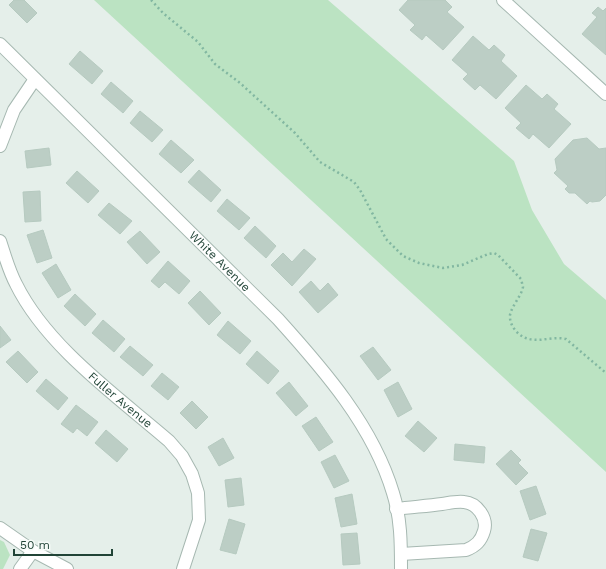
<svg xmlns="http://www.w3.org/2000/svg" width="606" height="569" viewBox="0 0 606 569" font-family="'Work Sans',sans-serif">
<style>
.green{fill:#bbe3c2}
.building{fill:#bccec5;stroke:#b6cac0}
.lines{fill:none;stroke-linecap:round;stroke-linejoin:round}
.minor-casing{stroke:#a6b8b1;stroke-width:14}
.path{stroke:#82b7a1;stroke-width:2.5;stroke-dasharray:2 3;stroke-linecap:butt}
.minor{stroke:#fff;stroke-width:12}
.labels{text-anchor:middle;dominant-baseline:central;stroke-width:3;stroke-linejoin:round;paint-order:stroke}
.street-label{font-size:12px;fill:#214437;stroke:#f6fbf8}
</style>
<rect width="100%" height="100%" fill="#e5efea"/>
<g class="green">
<polygon points="94,0 328,0 514,161 532,210 564,264 606,300 606,472"/>
<polygon points="0,540 4,542 10,555 3,569 0,569"/>
</g>
<g class="building">
<polygon points="14,0 24,0 37,13 27,23 9,5"/>
<polygon points="408,0 445,0 452,7 447,12 464,27 443,50 426,35 422,40 410,30 415,25 399,10"/>
<polygon points="598,7 603,11 606,8 606,55 582,34 597,17 592,13"/>
<polygon points="473,36 489,50 494,45 505,55 501,61 517,76 496,99 480,85 475,90 463,79 468,74 452,60"/>
<polygon points="80,51 103,71 92,84 69,64"/>
<polygon points="111,82 133,101 123,113 101,94"/>
<polygon points="526,85 542,99 547,94 558,104 554,109 571,124 549,148 533,134 529,139 516,128 521,123 505,108"/>
<polygon points="140,111 163,130 152,142 130,123"/>
<polygon points="587,138 599,149 606,148 606,195 600,201 592,202 590,201 587,204 575,193 569,193 565,189 568,186 554,173 557,170 555,159 573,140"/>
<polygon points="171,140 194,160 181,173 159,154"/>
<polygon points="49,148 51,165 27,168 25,151"/>
<polygon points="199,170 221,190 211,202 188,182"/>
<polygon points="77,171 99,191 88,203 66,183"/>
<polygon points="40,191 41,221 25,222 23,192"/>
<polygon points="227,199 250,218 239,230 217,211"/>
<polygon points="109,203 132,221 120,234 98,215"/>
<polygon points="255,226 276,246 266,258 244,238"/>
<polygon points="43,230 52,258 37,263 27,235"/>
<polygon points="140,231 160,252 147,264 127,242"/>
<polygon points="304,249 316,259 292,286 271,265 283,253 292,262"/>
<polygon points="168,261 190,281 179,294 165,282 159,288 151,281"/>
<polygon points="56,264 71,290 58,298 42,273"/>
<polygon points="311,281 320,291 328,283 338,295 318,313 299,292"/>
<polygon points="200,291 221,313 209,325 188,303"/>
<polygon points="75,294 96,314 85,326 64,306"/>
<polygon points="103,320 125,339 114,352 92,333"/>
<polygon points="228,321 251,341 240,354 217,335"/>
<polygon points="0,326 11,340 0,348"/>
<polygon points="130,346 153,365 143,376 120,357"/>
<polygon points="373,347 391,370 378,380 360,356"/>
<polygon points="18,351 38,372 27,383 6,362"/>
<polygon points="257,351 279,371 268,384 246,364"/>
<polygon points="162,373 179,387 168,400 151,386"/>
<polygon points="46,379 68,398 58,410 36,391"/>
<polygon points="289,382 308,406 296,416 276,393"/>
<polygon points="398,382 412,409 398,417 384,390"/>
<polygon points="192,401 208,417 196,429 180,413"/>
<polygon points="76,405 98,422 87,436 77,428 73,433 61,424"/>
<polygon points="316,417 333,442 319,451 302,426"/>
<polygon points="418,421 437,438 424,452 405,436"/>
<polygon points="106,430 128,449 117,462 95,443"/>
<polygon points="223,438 234,458 219,466 208,447"/>
<polygon points="455,444 485,447 484,463 454,460"/>
<polygon points="511,450 521,460 518,463 528,473 516,485 496,464"/>
<polygon points="335,455 349,481 334,488 321,462"/>
<polygon points="241,478 244,505 228,507 225,480"/>
<polygon points="536,486 546,514 530,520 520,491"/>
<polygon points="352,494 357,524 341,527 335,498"/>
<polygon points="229,519 245,524 236,554 220,550"/>
<polygon points="531,529 547,533 538,561 523,557"/>
<polygon points="357,533 360,564 343,565 341,534"/>
</g>
<g class="lines">
<g class="minor-casing">
<g id="minor">
<polyline points="503,0 606,94"/>
<path id="s1" d="M 0,44 L 278,319 C 324,370 373,426 393,493 C 401,518 401,544 401,569"/>
<polyline points="0,146 14,110 35,79"/>
<path id="s2" d="M 0,241 C 5,256 9,271 16,284 C 47,347 117,396 169,441 L 182,456 L 192,474 L 198,493 L 199,520 L 183,569"/>
<path d="M 396,509 C 412,507 427,506 442,504 C 449,503 457,501 464,502 C 477,503 488,518 484,531 C 481,541 476,546 466,550 L 401,554"/>
<polyline points="0,528 33,551 67,569"/>
<polyline points="20,569 33,551"/>
</g>
</g>
<path class="path" d="M 151,0 L 163,13 L 198,42 L 215,64 L 240,83 L 295,133 L 320,162 L 354,182 L 360,190 L 386,239 L 403,256 L 419,263 L 443,268 L 462,265 L 488,254 L 494,253 L 498,255 L 521,279 L 523,287 C 521,297 512,305 510,315 C 509,326 519,337 529,339 C 541,342 554,336 566,339 L 606,373"/>
<use href="#minor" class="minor"/>
</g>
<g class="labels">
<g class="street-label">
<text stroke="none"><textPath href="#s1" startOffset="309">White Avenue</textPath></text>
<text stroke="none"><textPath href="#s2" startOffset="203">Fuller Avenue</textPath></text>
</g>
</g>
<path d="M14 549v6h98v-6" fill="none" stroke="#214437" stroke-width="2"/>
<text x="20" y="549" font-size="12" fill="#214437" stroke="#f6fbf8" stroke-width="3" paint-order="stroke">50 m</text>
</svg>
